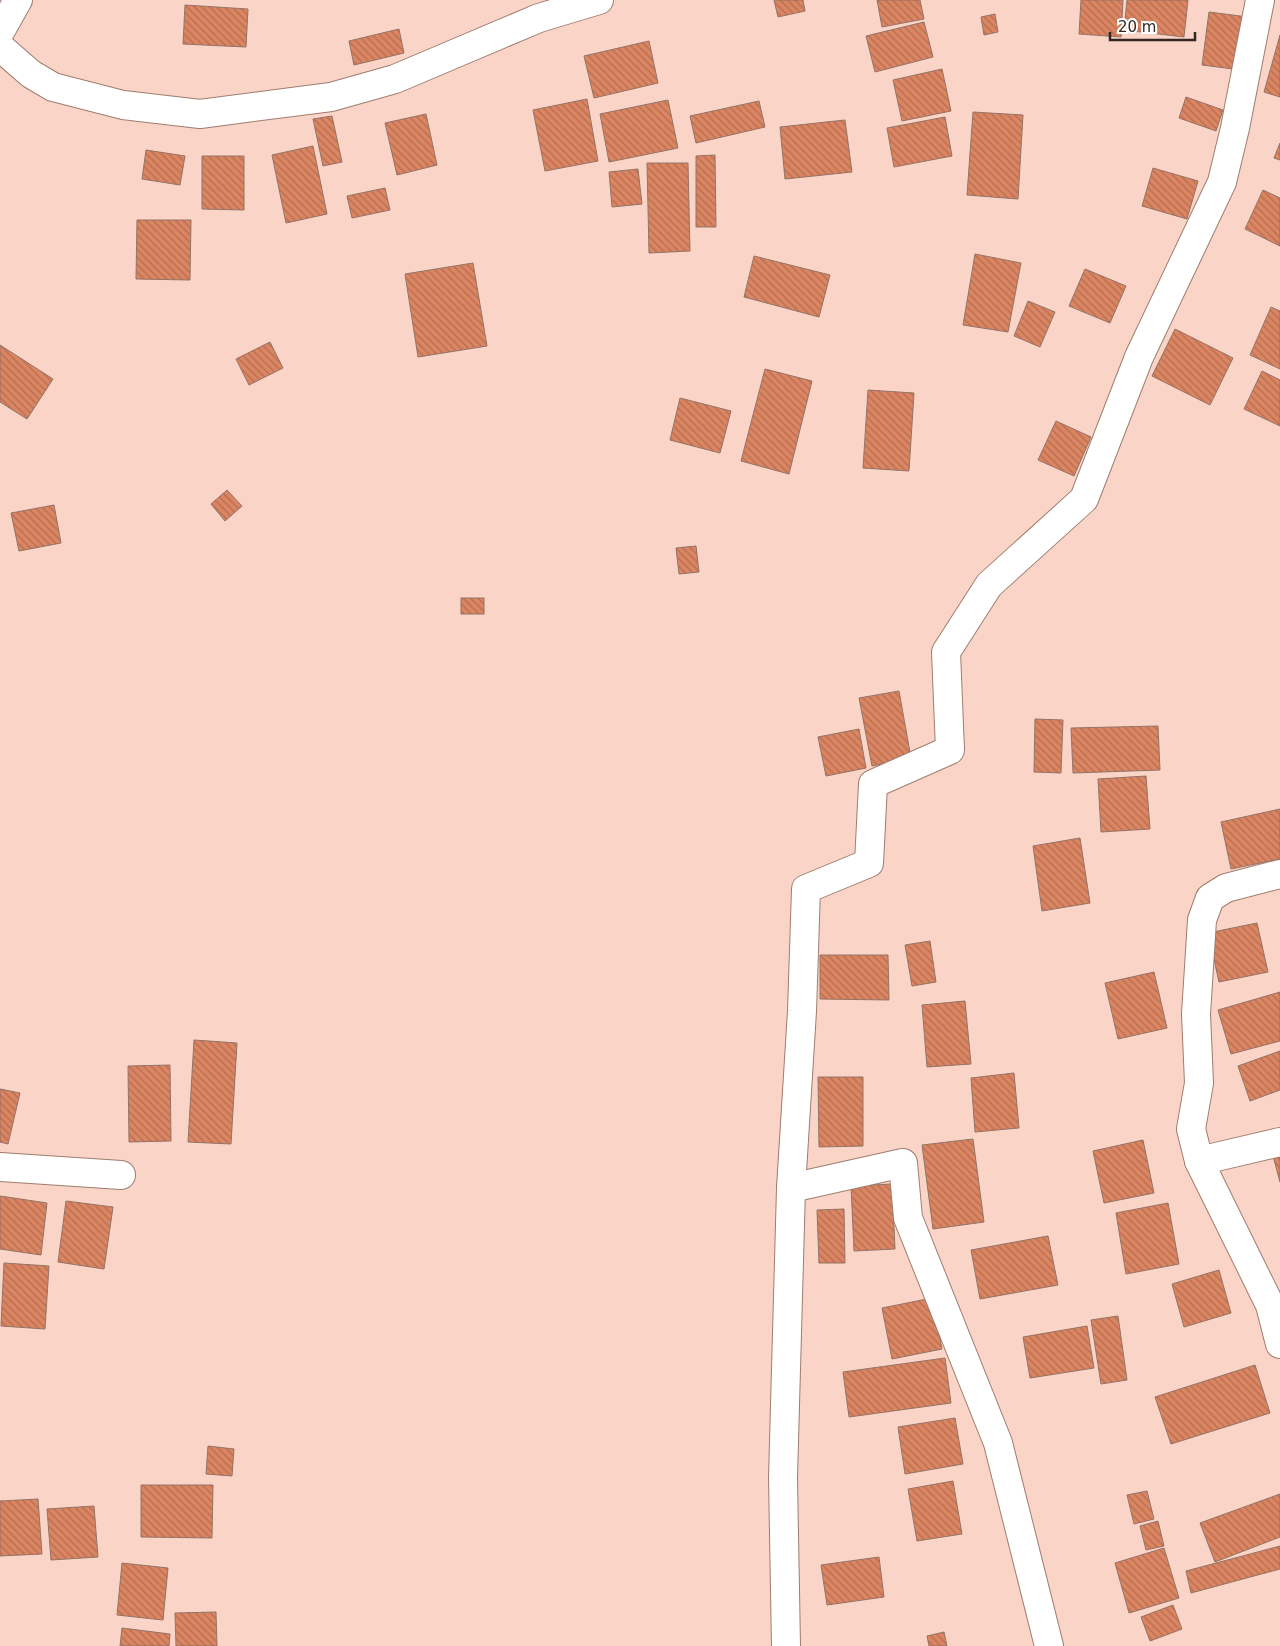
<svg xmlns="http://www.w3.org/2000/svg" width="1280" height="1646" viewBox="0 0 1280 1646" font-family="'DejaVu Sans',sans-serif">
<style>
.building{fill:url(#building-back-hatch);stroke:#947366}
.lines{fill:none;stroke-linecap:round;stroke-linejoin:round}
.minor-casing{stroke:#9e7d6f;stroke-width:30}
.minor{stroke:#fff;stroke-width:28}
</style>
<defs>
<pattern id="building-back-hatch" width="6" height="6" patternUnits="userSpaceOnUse" patternTransform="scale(1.25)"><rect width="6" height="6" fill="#dc8562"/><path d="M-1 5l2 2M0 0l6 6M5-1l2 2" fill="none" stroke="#b36d50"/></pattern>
</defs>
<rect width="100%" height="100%" fill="#fad5c7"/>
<g class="building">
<polygon points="774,0 803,0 805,11 778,17"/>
<polygon points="877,0 920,0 924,19 882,27"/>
<polygon points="1081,0 1123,0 1121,37 1079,34"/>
<polygon points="1127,0 1188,0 1184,37 1124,30"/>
<polygon points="185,5 248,9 246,47 183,44"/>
<polygon points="1209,12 1248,17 1241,70 1202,65"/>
<polygon points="995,14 998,32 984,35 981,17"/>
<polygon points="924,22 933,57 875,72 866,36"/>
<polygon points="399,29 404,53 354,65 349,41"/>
<polygon points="1280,35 1280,97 1264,92"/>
<polygon points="649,41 658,83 594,98 584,56"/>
<polygon points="942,69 951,111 902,121 893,80"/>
<polygon points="1186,97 1223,110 1216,131 1179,118"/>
<polygon points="587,99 598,161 545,171 533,110"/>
<polygon points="668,100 678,148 609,162 600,114"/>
<polygon points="759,101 765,127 696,143 690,116"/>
<polygon points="973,112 1023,115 1018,199 967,195"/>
<polygon points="426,114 437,165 397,175 385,123"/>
<polygon points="332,116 342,162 323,166 313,119"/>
<polygon points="945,117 952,156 894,167 887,128"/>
<polygon points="845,120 852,172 785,179 780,127"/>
<polygon points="1280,143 1280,160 1274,158"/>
<polygon points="313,146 327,214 286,223 272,155"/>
<polygon points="146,150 185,156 180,185 142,179"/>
<polygon points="715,155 716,227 696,227 696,156"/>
<polygon points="202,156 244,156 244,210 202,209"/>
<polygon points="647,163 688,163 690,251 649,253"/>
<polygon points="1153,168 1198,181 1187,219 1142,206"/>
<polygon points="638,169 642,204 612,207 609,172"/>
<polygon points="385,188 390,210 352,218 347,196"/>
<polygon points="1263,190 1280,198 1280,246 1245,229"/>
<polygon points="137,220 191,220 190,280 136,279"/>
<polygon points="975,254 1021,263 1008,332 963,325"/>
<polygon points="754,256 830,275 819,317 744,297"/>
<polygon points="473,263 487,346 418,357 405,274"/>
<polygon points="1085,269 1126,286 1110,323 1069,306"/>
<polygon points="1028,301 1055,312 1040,347 1014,336"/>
<polygon points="1271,307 1280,311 1280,369 1250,355"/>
<polygon points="1175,329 1233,358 1210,405 1152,376"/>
<polygon points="270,342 283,368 249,385 236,359"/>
<polygon points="0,345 53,379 27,419 0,402"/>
<polygon points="765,369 812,381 789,474 741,461"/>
<polygon points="1262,371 1280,380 1280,426 1244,409"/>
<polygon points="868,390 914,393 909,471 863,468"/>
<polygon points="680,398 731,411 720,453 670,440"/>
<polygon points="1056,421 1091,437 1074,476 1038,460"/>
<polygon points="227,490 242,506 225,521 211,504"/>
<polygon points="54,505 61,543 19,551 11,513"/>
<polygon points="696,546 699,572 679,574 676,548"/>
<rect x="461" y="598" width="23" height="16"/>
<polygon points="899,691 911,758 872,766 859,698"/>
<polygon points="1035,719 1063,720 1061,773 1034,772"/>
<polygon points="1158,726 1160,770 1073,773 1071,728"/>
<polygon points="859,729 866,768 826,776 818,737"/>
<polygon points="1146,776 1150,829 1101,832 1098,779"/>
<polygon points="1280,809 1280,859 1231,869 1221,822"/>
<polygon points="1080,838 1090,903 1042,911 1033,846"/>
<polygon points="1257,923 1268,972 1219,982 1208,933"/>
<polygon points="930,941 936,982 912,986 905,945"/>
<polygon points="820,955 888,955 889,1000 820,999"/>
<polygon points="1154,972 1167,1028 1118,1039 1105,983"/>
<polygon points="1280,992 1280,1041 1231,1054 1218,1010"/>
<polygon points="965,1001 971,1064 927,1067 922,1005"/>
<polygon points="194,1040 237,1043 231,1144 188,1142"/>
<polygon points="1280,1051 1280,1090 1250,1101 1238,1066"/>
<polygon points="170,1065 171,1141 129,1142 128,1066"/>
<polygon points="1014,1073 1019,1128 975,1132 971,1078"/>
<polygon points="818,1077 863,1077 863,1146 819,1147"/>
<polygon points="0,1089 20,1093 8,1144 0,1142"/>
<polygon points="973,1139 984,1222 933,1229 922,1145"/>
<polygon points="1143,1140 1154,1193 1104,1203 1093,1151"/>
<polygon points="1280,1154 1280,1182 1273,1156"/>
<polygon points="892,1184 895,1249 854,1251 851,1186"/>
<polygon points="0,1196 47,1203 41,1255 0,1249"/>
<polygon points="66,1201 113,1207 104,1269 58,1262"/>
<polygon points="1168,1203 1179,1264 1126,1274 1116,1213"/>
<polygon points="844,1209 845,1263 819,1263 817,1210"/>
<polygon points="1048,1236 1058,1285 980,1299 971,1250"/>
<polygon points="4,1263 49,1266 45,1329 1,1326"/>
<polygon points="1219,1270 1231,1313 1184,1327 1172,1284"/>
<polygon points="932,1298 942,1349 892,1359 882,1308"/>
<polygon points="1118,1316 1127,1380 1101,1384 1091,1320"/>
<polygon points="1087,1326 1094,1368 1030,1378 1023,1337"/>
<polygon points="945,1358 951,1403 849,1417 843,1372"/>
<polygon points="1255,1365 1270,1413 1171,1444 1155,1397"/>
<polygon points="955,1418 963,1464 905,1474 898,1427"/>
<polygon points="208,1446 234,1449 232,1476 206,1474"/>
<polygon points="953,1481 962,1534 917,1541 908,1489"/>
<polygon points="141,1485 213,1485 212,1538 141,1537"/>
<polygon points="1147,1491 1154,1519 1134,1524 1127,1495"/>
<polygon points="1280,1494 1280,1537 1215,1562 1200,1523"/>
<polygon points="38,1499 42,1554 0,1556 0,1501"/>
<polygon points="94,1506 98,1557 51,1560 47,1509"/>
<polygon points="1158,1521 1164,1546 1146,1550 1140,1526"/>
<polygon points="1280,1546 1280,1569 1191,1593 1186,1571"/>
<polygon points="1164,1548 1179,1598 1129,1613 1115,1563"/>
<polygon points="879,1557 884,1597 827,1605 821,1565"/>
<polygon points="122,1563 168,1568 163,1620 117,1615"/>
<polygon points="1173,1605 1182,1629 1150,1641 1141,1617"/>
<polygon points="216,1612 217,1646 176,1646 175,1613"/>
<polygon points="122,1628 170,1634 169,1646 120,1646"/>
<polygon points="944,1632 947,1646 929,1646 927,1636"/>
</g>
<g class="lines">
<g class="minor-casing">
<g id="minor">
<polyline points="0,32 18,0"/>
<polyline points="0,47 31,74 53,87 123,105 200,114 331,97 395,79 539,18 599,0"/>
<polyline points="1280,874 1226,888 1210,898 1202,920 1196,1014 1199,1083 1191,1129 1199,1161 1270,1305 1280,1344"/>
<polyline points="1199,1161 1280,1142"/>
<polyline points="0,1167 121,1175"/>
<polyline points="791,1188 903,1163 908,1218 998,1443 1049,1646"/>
<polyline points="786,1646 783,1478 791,1188 802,1011 806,889 869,863 873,784 950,750 946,652 989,585 1084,499 1139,357 1222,182 1235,128 1260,0"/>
</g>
</g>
<use href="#minor" class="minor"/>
</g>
<path d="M1110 32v8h85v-8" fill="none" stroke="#342721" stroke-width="2.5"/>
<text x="1118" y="32" font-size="15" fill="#342721" stroke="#ffffff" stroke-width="4" paint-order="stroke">20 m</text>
</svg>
